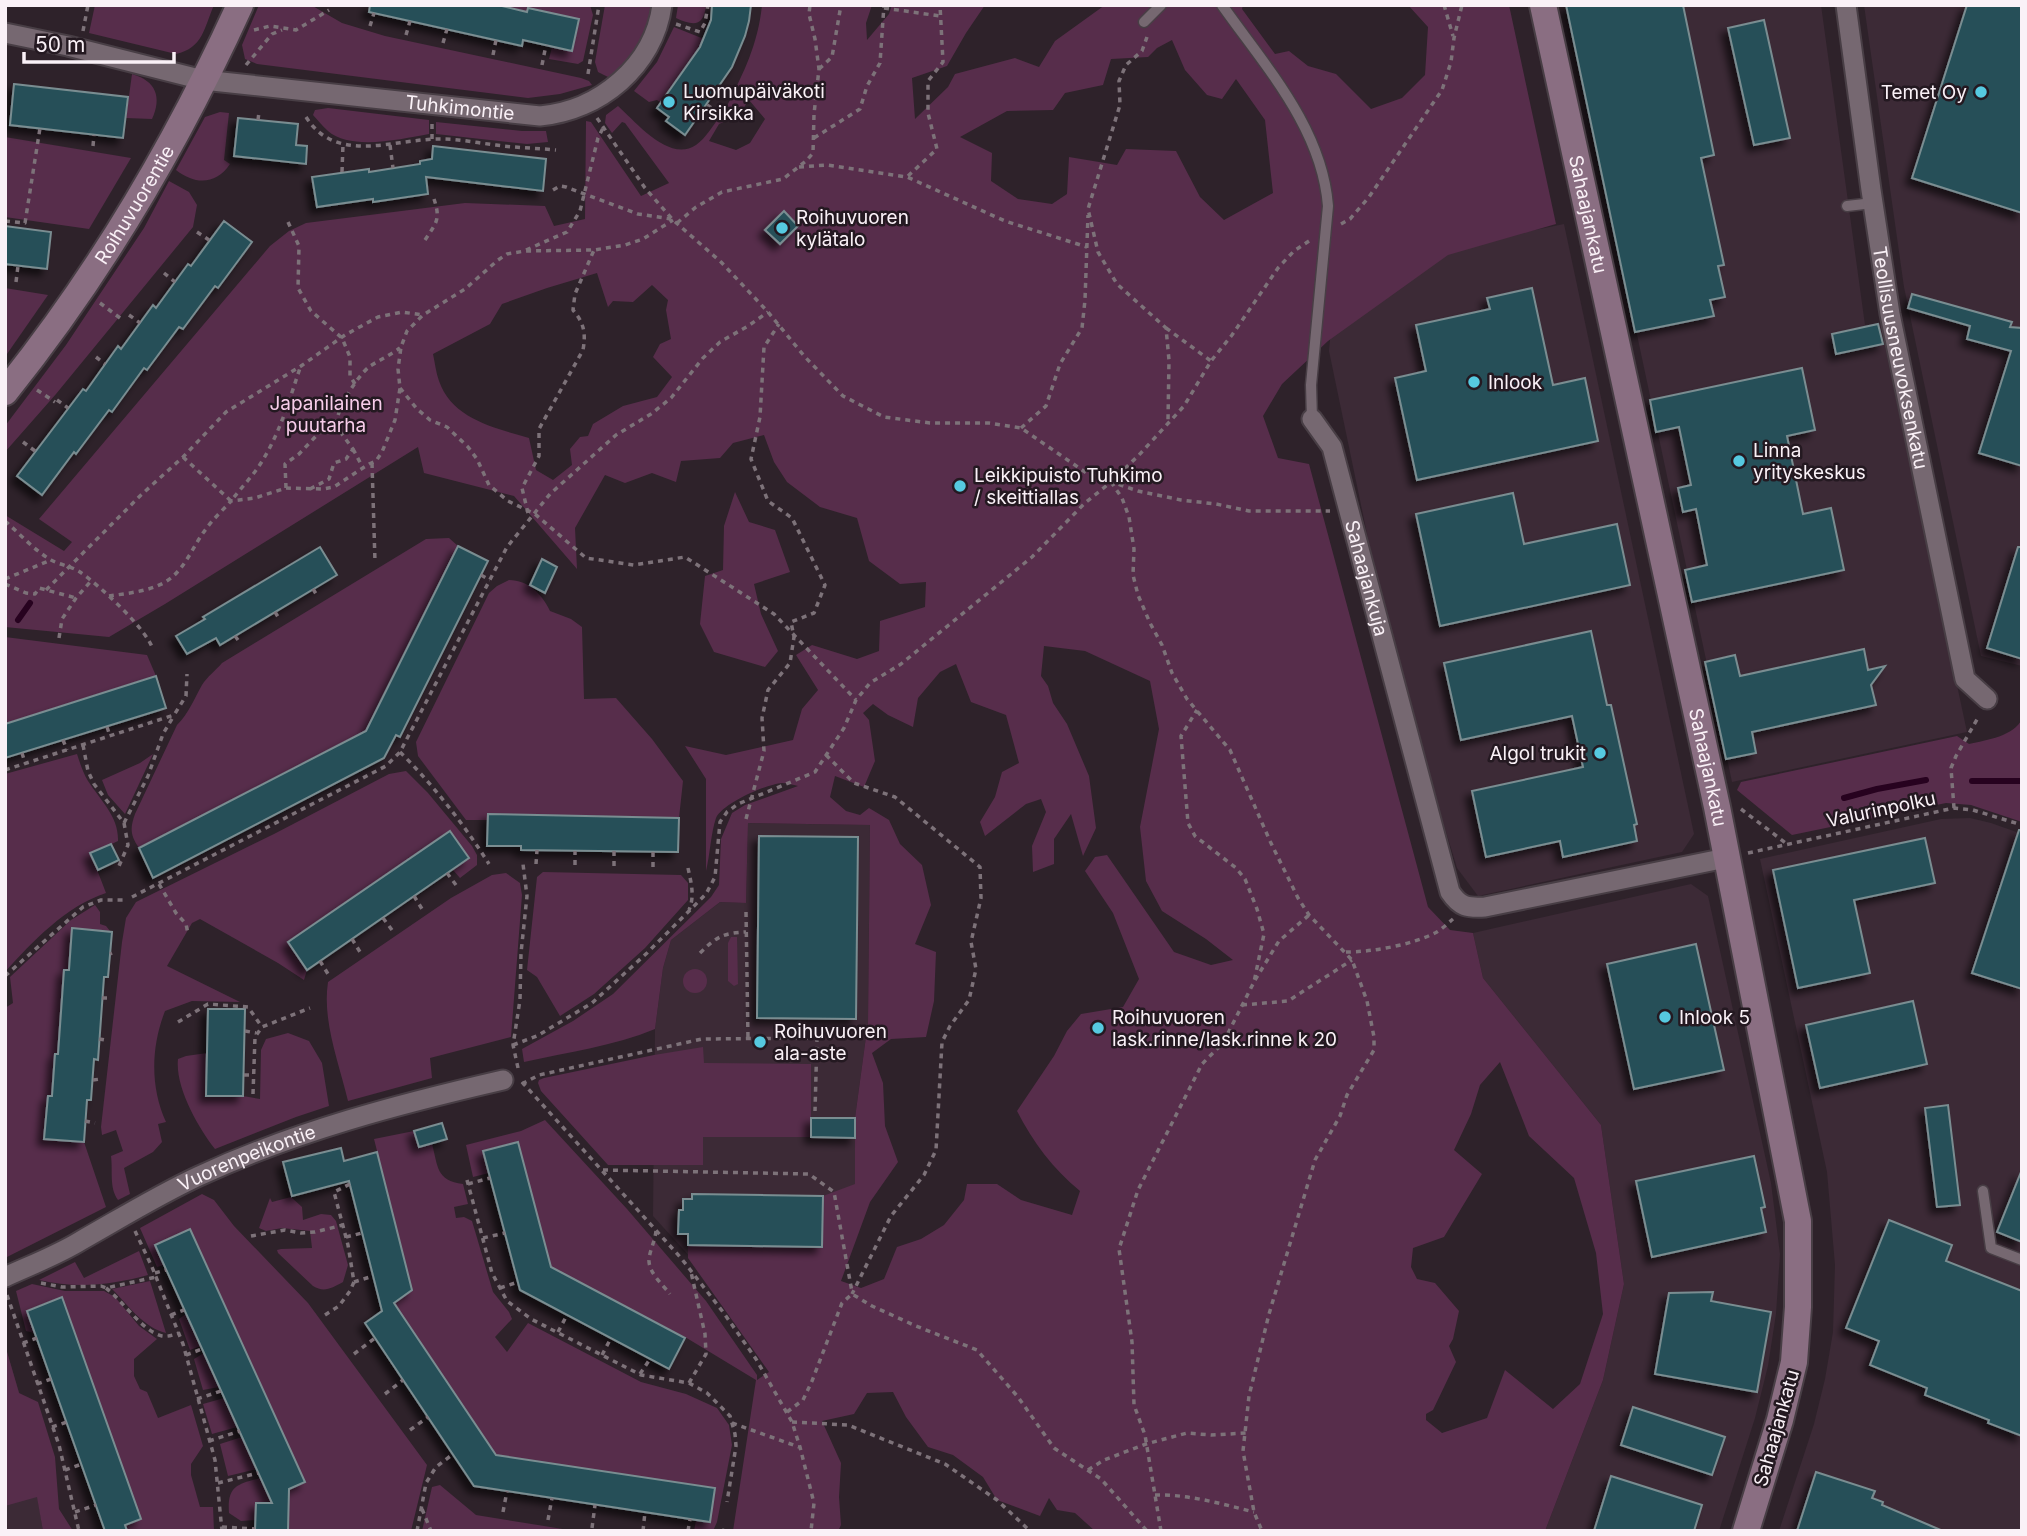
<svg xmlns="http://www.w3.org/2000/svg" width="2027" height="1536" font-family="Inter,sans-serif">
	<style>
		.built { fill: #3c2a36 }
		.green { fill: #572d4b; fill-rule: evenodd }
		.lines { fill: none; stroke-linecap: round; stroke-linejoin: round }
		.stream { stroke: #27021f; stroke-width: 6 }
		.building { fill: #255059; stroke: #7a8d91; stroke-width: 2; filter: url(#shadow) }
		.service-casing { stroke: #483e45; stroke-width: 13 }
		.minor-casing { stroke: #483e45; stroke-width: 23 }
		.secondary-casing { stroke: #483e45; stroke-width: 30 }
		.path { stroke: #7d7279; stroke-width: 3.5; stroke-dasharray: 5 5; stroke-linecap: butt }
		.service { stroke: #766871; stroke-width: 10 }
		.minor { stroke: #766871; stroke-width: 19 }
		.secondary { stroke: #8a6e82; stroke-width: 26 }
		.poi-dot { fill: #56c9e0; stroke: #241921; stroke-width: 2.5 }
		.labels { text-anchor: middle; stroke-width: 5; stroke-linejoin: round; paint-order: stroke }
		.poi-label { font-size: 19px; fill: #faf1f7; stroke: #241921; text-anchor: start }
		.street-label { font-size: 19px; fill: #faf1f7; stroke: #241921 }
		.park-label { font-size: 19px; fill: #f8cdea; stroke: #241921 }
	</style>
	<defs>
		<filter id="shadow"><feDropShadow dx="-6" dy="6" stdDeviation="3.5" flood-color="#0009"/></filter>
	</defs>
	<rect width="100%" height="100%" fill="#2e222a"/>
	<g class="built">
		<polygon points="1567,5 1821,5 1865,325 1880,323 1967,732 1732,782"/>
		<polygon points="1864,5 2022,5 2022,666 1981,656 1904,287"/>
		<polygon points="1564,224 1694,834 1682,852 1478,896 1457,868 1392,654 1329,351 1333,305 1438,250"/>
		<polygon points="1970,818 1991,823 2022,834 2022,1531 1779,1531 1814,1424 1825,1379 1833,1332 1835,1265 1827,1172 1760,859 1941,819"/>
		<polygon points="748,823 870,825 868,1022 855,1118 855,1201 835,1280 713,1282 653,1216 655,1029 663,968 671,940 720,902 746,903"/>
		<polygon points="1691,884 1708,896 1771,1183 1780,1254 1776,1314 1768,1366 1755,1418 1719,1531 1545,1531 1603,1380 1624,1284 1601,1125 1483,978 1473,933"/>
		<polygon points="5,1345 24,1409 43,1531 5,1531"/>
	</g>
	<g class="green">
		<path d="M95 5H214C204 28 203 48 176 54L89 33Z"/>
		<polygon points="259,5 311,5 342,23 385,36 581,78 589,81 592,85 560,94 528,98 257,64 245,59 242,45"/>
		<polygon points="498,5 590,5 593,15 583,61 578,64 549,59 552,47 572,51 578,19 528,8 527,12"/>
		<path d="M605 5H654C649 39 633 54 612 79L598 72 595 62Z"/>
		<path d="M678 5H706C704 27 693 26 676 18Z"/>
		<path d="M762 5H872L866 23 867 40 889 14 892 5H985L966 33 947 66 912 78 915 119 948 87 955 74 1015 58 1039 67 1055 41 1105 5H1243L1242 9 1275 54 1289 51 1308 66 1336 74 1371 109 1402 98 1425 75 1428 27 1408 5H1509L1556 224 1448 255 1328 341 1282 384 1263 416 1278 458 1309 464 1428 907 1450 930 1473 933 1483 978 1601 1125 1624 1284 1603 1380 1545 1531H1095L1075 1513 1057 1510 1049 1498 1040 1516 997 1500 983 1477 953 1455 928 1447 906 1417 893 1392 867 1393 854 1414 822 1421 841 1463 839 1497 841 1525 838 1531H733L756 1380 685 1337 551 1267 518 1142 483 1151 489 1173 473 1177 466 1145 521 1131 545 1120 627 1209 706 1301 757 1375V1380L769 1372 688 1258V1245L821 1247 823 1196 855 1184V1118L868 1022 870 825 748 823 746 903 720 902 671 940 663 968 655 1029C614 1046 568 1052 524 1062L522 1049 573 1021 613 994 711 897 719 885 721 839 732 813 745 805 798 786C793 785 787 783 782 783 767 784 723 803 716 818 711 832 710 855 706 871V779L685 746 726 755 793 740 802 709 818 690 796 655 812 645 857 659 879 651 880 621 925 607 926 582 900 584 869 561 857 518 820 507 787 482 774 462 764 435 733 443 720 458 681 461 676 482 652 473 625 483 605 475 575 528 577 569 514 496 424 473 418 447 165 604 109 637 5 627V515L64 551 72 542 39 519 270 246 289 231 306 223 465 203 545 206 554 226 585 219 586 121 591 122 641 196 669 183 625 123 622 122 612 133 605 123 606 115 618 106C636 122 669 163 696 145 706 138 714 124 721 115L728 120 719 124 709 141 736 150 750 143 765 119 749 100 740 113 727 106C744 72 758 44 762 5ZM1172 40 1185 70 1207 95 1222 99 1236 79 1265 120 1273 193 1224 220 1200 197 1176 151 1126 149 1117 165 1069 157 1067 194 1052 204 1018 199 991 181 992 153 960 137 1007 111 1053 110 1065 93 1103 85 1111 59 1148 57 1157 48ZM597 273 608 307 613 301 633 302 652 285 668 300 666 310 671 339 660 344 653 357 672 377 657 397 623 406 593 424 588 436 580 437 570 449 572 465 553 480 536 470 529 438C495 428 452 419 439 381 436 373 435 363 433 354L490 324 502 304 547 288ZM1044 646 1085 651 1150 681 1159 729 1140 827 1146 881 1162 911 1206 939 1233 960 1211 965 1174 952 1107 855 1095 857 1085 871 1113 913 1139 979 1123 1007 1081 1014 1067 1031 1054 1056 1017 1111C1033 1142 1053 1169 1080 1191L1072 1215 1021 1200 997 1184H967L964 1200 944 1225 921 1239 897 1247 884 1279 861 1288 841 1281 870 1202 898 1162 885 1126 883 1083 872 1053 891 1039 926 1037 934 1001 936 952 915 944 931 905 922 865 900 844 889 820 869 808 860 815 846 811 830 797 835 776 864 787 875 761 869 720 863 713 873 704 888 715 913 727 918 698 940 672 956 664 971 702 1006 715 1019 763 1002 772 995 797 980 822 985 836 1026 804 1041 799 1046 812 1032 846 1033 872 1054 864V839L1071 814 1083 856 1096 828 1089 776 1067 724 1053 703 1048 686 1041 676ZM1500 1062 1529 1136 1574 1178 1596 1253 1603 1314 1580 1384 1553 1409 1505 1370 1487 1418 1442 1433 1426 1420V1414L1433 1410 1456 1362 1449 1346 1453 1339 1459 1311 1435 1283 1417 1279 1411 1267 1413 1248 1444 1237 1482 1174 1454 1150 1471 1114 1480 1085Z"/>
		<polygon points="674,27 704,39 691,60 661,103 657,100 649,102 634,91 657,62"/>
		<path d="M132 74C156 81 162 97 152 119L126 118Z"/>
		<path d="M328 108 429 120V134C401 139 351 151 328 131 322 126 318 120 313 115L315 110Z"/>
		<path d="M220 112 229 113 224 160 230 164C216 185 195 185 176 170L205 117Z"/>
		<polygon points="436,122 522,131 546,131 548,142 527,144 436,134"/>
		<polygon points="5,137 131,158 89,229 5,217"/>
		<polygon points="169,181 189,192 197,205 193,227 56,394 5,452 5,426 66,345 144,228"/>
		<polygon points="5,288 48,295 7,354 5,354"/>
		<polygon points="735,492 749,522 775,530 790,572 754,584 761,614 778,651 765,667 714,652 700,624 705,576 723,570 724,526"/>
		<path d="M449 538 458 546 370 722 369 729 139 848C130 835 130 828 135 814L177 725C189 713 194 699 202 685 207 677 216 670 222 663L426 539Z"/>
		<path d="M509 580C528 580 542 594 550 611L571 619 582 627 584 699 616 698 652 739 683 781 679 818 488 814V820H466L418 756 416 742 489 593 497 586Z"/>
		<polygon points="5,637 147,655 156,676 5,724"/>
		<path d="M2022 719V822L1971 805 1946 803 1792 835 1737 790 1741 782 1957 736 1969 744C1987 740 2014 736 2022 719Z"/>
		<path d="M77 754C80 763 83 773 88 781 101 801 119 817 118 841L91 854 106 893C66 906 32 942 5 972V774Z"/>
		<polygon points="153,754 125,814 108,795 102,780 140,763"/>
		<path d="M406 771 428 793 472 846 477 855V865L460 878 453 870 469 858 450 831 289 942 307 970 304 980 278 963 200 919 192 923 167 966 240 1002 192 1001 165 1011C151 1047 150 1087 166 1122L158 1124 162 1142 153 1152 124 1168 130 1194 118 1200C109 1187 113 1172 111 1156L123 1151 116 1130 102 1135 101 1127 122 942 126 918 136 902 274 834 389 774Z"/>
		<polygon points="543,872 681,875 688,883 688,900 645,948 594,994 560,1016 537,977 527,970 537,877"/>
		<path d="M506 873 520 883 522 895 511 1037 430 1058 432 1078 348 1101C339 1063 322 1021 328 982L451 898 492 875Z"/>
		<polygon points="95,905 100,912 100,924 106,926 110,931 72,929 69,970 64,970 58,1054 55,1054 52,1096 48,1096 44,1139 84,1142 106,1207 5,1258 5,1008 13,1003 10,977 71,920"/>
		<polygon points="731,937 737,937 738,984 734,986 728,981 728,943"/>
		<circle cx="695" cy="981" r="12"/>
		<path d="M288 1033 309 1041 322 1063 329 1106 296 1117 215 1149C198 1127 175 1087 178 1059L186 1056 207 1053 206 1095 243 1096 260 1099 261 1050 266 1039Z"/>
		<polygon points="703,1047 704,1063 811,1064 811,1137 703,1137 703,1165 608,1165 541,1091 538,1083 539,1080 544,1078 654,1055"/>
		<path d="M414 1131 419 1147 432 1144C438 1166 436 1181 463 1184L468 1204 454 1207 456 1218 464 1217 472 1221 493 1292 509 1312 512 1319 495 1337 507 1352 528 1323 641 1382 686 1394 717 1408 729 1425 732 1445 717 1522 713 1531H694L696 1520 710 1521 715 1488 496 1455 394 1303 412 1290 374 1139Z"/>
		<polygon points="202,1194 214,1200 234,1226 308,1303 427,1465 411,1531 288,1531 281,1493 304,1482 190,1229 155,1245 164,1265 157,1267 140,1228"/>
		<path d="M291 1197 302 1207 303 1220 321 1214 331 1215 336 1221 348 1265 343 1282C332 1288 324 1293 313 1286L278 1253 277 1250 281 1249 312 1248 310 1231 282 1228 266 1231 259 1228 270 1198 272 1202Z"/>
		<path d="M139 1251 148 1275C111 1285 77 1289 39 1280L75 1262 84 1278Z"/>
		<path d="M150 1281 166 1333C144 1328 128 1305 112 1289Z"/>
		<polygon points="32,1284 65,1291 104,1291 115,1297 139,1326 157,1339 134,1359 134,1376 140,1389 147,1392 158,1418 191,1405 203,1446 191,1464 191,1475 200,1507 213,1507 214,1531 127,1531 125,1525 141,1519 68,1313 61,1298 27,1311 35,1333 26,1331 16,1291"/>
		<polygon points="186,1314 201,1346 190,1350 179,1319"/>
		<polygon points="5,1345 19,1393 38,1402 55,1457 59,1509 73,1531 43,1531 37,1497 5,1506"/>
		<polygon points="204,1353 219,1387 203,1390 194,1359"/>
		<polygon points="224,1398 237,1427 212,1434 203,1404"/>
		<polygon points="242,1437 257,1469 228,1476 220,1444"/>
		<path d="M261 1478 271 1497V1503H256L255 1520 241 1521 229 1513C227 1486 237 1484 261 1478Z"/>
		<polygon points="440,1485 476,1515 575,1531 422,1531 432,1487"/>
	</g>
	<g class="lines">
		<g class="stream">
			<polyline points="18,620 30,603"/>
			<polyline points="1972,781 2022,781"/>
			<polyline points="1844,798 1877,789 1926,780"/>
		</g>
	</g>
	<g class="building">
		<polygon points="370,5 498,5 527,12 528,8 579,19 572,51 523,40 522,46 369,12"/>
		<polygon points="712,5 751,5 749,21 745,36 732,67 685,135 666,121 669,117 657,108 700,47 711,20"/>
		<polygon points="1566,5 1683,5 1714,155 1701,158 1724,265 1718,266 1725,297 1710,300 1714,316 1635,332"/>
		<polygon points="1967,5 2022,5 2022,213 1912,178"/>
		<polygon points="1764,20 1790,138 1754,145 1728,28"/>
		<polygon points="14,84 128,97 123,138 10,125"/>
		<polygon points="238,118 298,124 296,145 307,146 306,164 234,156"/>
		<polygon points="433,146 546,159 543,191 426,177 428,194 373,202 373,199 317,207 312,177 369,169 369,172 420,164 420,161 432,159"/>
		<polygon points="784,211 798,226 780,244 765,230"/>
		<polygon points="224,221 252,242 218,288 215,286 183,329 179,327 147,370 144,368 112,412 109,410 76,454 74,452 42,495 17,476 83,389 86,391 118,346 121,349 153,305 156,308 188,264 191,266"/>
		<polygon points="5,226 51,232 47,269 5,264"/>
		<polygon points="1532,288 1553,385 1585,378 1598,441 1417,480 1395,378 1426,371 1416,325 1490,309 1487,298"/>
		<polygon points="1912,294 2012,322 2010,327 2022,328 2022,466 1979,453 2011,351 1967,339 1970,326 1908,308"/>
		<polygon points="1878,324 1883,344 1836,354 1832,334"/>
		<polygon points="1802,368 1815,430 1787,436 1803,514 1831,508 1844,570 1692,602 1685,570 1707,565 1696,509 1683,512 1678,488 1691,485 1679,427 1656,432 1650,400"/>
		<polygon points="1513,493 1524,544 1617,524 1630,585 1440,626 1416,514"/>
		<polygon points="458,546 488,561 400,737 396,735 384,758 153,878 139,848 366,731"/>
		<polygon points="320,547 337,575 220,645 216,638 187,654 176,636 205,619 203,617"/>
		<polygon points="2018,547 2022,547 2022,659 1987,648"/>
		<polygon points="542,559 557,567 545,593 530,585"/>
		<polygon points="1591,631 1607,705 1611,705 1637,824 1634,825 1637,841 1563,857 1560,841 1486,857 1472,791 1583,767 1572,716 1461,740 1444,663"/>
		<polygon points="1864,649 1868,670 1885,666 1871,685 1876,705 1752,732 1756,753 1726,759 1705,662 1735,655 1740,676"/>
		<polygon points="156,676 166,708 5,758 5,724"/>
		<polygon points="488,814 679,818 678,852 521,850 521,846 487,846"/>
		<polygon points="2019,830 2022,830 2022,989 1972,973"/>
		<polygon points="450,831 469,858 307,970 288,942"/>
		<polygon points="759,836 858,837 856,1019 757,1018"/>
		<polygon points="1925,838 1935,883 1854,900 1870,973 1798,988 1773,870"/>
		<polygon points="111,844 119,860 98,870 90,853"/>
		<polygon points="72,928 112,932 108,977 104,977 98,1060 94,1059 91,1100 87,1100 84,1142 44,1139 48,1096 52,1096 55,1054 58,1054 64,970 69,970"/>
		<polygon points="1696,944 1724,1070 1634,1089 1607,964"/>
		<polygon points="1913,1001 1927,1064 1820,1088 1806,1025"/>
		<polygon points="208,1009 245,1009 243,1096 206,1096"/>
		<polygon points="1948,1105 1960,1205 1937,1207 1925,1108"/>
		<polygon points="811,1118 855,1118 855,1138 811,1137"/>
		<polygon points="442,1123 447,1139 419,1147 414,1131"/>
		<polygon points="518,1142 551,1267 685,1338 669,1369 520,1290 483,1151"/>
		<polygon points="341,1148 344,1161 377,1152 412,1290 394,1303 496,1455 715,1488 710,1522 474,1486 365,1323 382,1311 349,1181 292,1196 283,1162"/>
		<polygon points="1754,1156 1765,1207 1761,1208 1766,1232 1652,1257 1636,1181"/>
		<polygon points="2021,1172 2022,1172 2022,1242 1997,1232"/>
		<polygon points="692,1194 823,1196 822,1247 688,1245 688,1234 678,1234 679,1210 683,1210 683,1199 692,1199"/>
		<polygon points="1889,1220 1952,1245 1946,1261 2022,1291 2022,1436 1988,1423 1989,1420 1925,1395 1927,1388 1870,1365 1879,1341 1846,1328"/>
		<polygon points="190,1229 305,1482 289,1489 288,1531 255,1531 256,1503 272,1503 155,1245"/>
		<polygon points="1713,1292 1711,1301 1771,1312 1757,1392 1655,1374 1669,1293"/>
		<polygon points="62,1297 141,1519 125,1525 127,1531 105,1531 27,1311"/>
		<polygon points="1633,1407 1725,1437 1712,1475 1621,1445"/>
		<polygon points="1816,1472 1875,1491 1872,1498 1883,1502 1882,1505 1943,1531 1797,1531"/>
		<polygon points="1611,1476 1702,1505 1694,1531 1594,1531"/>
	</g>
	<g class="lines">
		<defs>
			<g id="service">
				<path d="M1222 5C1265 66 1322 128 1328 206L1311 385 1312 419"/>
				<polyline points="1144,22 1161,5"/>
				<polyline points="1847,206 1873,203"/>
				<polyline points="1983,1191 1991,1248 2022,1260"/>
			</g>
			<g id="minor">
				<path id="s1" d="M1846 5 1871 190 1890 314 1965 679 1987 699"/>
				<path id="s2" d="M5 33 68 46 203 80 540 116C599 111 654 66 662 5"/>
				<path id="s3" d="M1312 419 1332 447 1450 892C1460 907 1467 908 1485 907L1726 858"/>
				<path id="s4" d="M5 1277C31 1265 58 1255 82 1240 121 1218 158 1195 199 1176 296 1131 399 1104 503 1080"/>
			</g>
			<g id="secondary">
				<path id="s5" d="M1543 5 1717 807 1798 1221V1307L1794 1362 1780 1420 1746 1531"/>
				<path id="s6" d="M5 392C100 274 177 143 240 5"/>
			</g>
		</defs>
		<use href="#service" class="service-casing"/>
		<use href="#minor" class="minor-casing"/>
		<use href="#secondary" class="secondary-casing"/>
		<g class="path">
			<polyline points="1444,5 1453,36"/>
			<polyline points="884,8 940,16"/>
			<polyline points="676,24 700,32 705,23 708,5"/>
			<polyline points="370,26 374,13"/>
			<polyline points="254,30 270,26 296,30 329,10"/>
			<polyline points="83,31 88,5"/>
			<polyline points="406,35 410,21"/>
			<polyline points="1147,37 1142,51 1126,65 1119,81 1120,105 1088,209 1098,252 1117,284 1166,328 1169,360 1168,421"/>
			<polyline points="443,43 447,29"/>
			<polyline points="493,55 496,40"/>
			<polyline points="246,65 272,34 282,30"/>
			<polyline points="542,65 546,45"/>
			<polyline points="819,69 832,57 841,5"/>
			<polyline points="588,74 599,5"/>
			<polyline points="707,105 715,110"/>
			<path d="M306 117C337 166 395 138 442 139 460 139 478 143 496 145 516 148 536 148 556 150"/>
			<polyline points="597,118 645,188 673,220 721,262 768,312 805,357 843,396 884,417 930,423 989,423 1021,428 1088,474 1138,491 1181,500 1216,504 1249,511 1330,511"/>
			<polyline points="258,120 259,112"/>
			<polyline points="814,138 860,109 867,86 880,63 884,5"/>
			<polyline points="432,139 432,124"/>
			<polyline points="390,145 393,168"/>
			<polyline points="93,146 94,135"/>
			<polyline points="799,167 827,165 907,177 1005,221 1087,247"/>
			<polyline points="342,172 343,144"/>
			<polyline points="908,176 937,149 928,113 928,81 943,62 940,5"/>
			<polyline points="553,190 560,186 566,187 638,214 671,219"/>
			<polyline points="5,221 25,223 40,128"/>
			<polyline points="288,222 299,246 298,288 311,311 342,338 350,357 350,376 355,384"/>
			<polyline points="677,223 696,207 722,192 783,179 806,161 813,153 814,114 819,69 815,39 809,14 810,5"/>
			<polyline points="1341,224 1350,219 1369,197 1442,90 1451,62 1454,38 1462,5"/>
			<polyline points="197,232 209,240"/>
			<path d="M425 240C436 223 441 220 434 199"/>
			<polyline points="526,250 567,232 580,211 598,138 603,128"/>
			<polyline points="164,273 175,282"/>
			<polyline points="16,282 18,266"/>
			<polyline points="100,303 124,321"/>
			<polyline points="129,315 140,323"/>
			<polyline points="1166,328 1211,361"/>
			<polyline points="96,357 105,364"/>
			<polyline points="400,388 417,409 430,420 447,427 468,447 477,459 489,485 508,501 535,514 586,558 634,565 685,557 774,614 856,700"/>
			<polyline points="37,390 55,402"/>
			<polyline points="57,400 68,408"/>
			<polyline points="1021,428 1046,406 1060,364 1082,328 1085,300 1088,215"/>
			<polyline points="23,442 35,451"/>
			<polyline points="353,449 363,468"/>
			<path d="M183 457 231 501C240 489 251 478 259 466 279 436 289 401 300 368"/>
			<polyline points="372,463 375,562"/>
			<polyline points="1111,482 1122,498 1129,517 1134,549 1133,575 1138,595 1150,623 1162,645 1172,673 1187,699 1230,750 1270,841 1298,898 1309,915 1352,960 1367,1001 1374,1037 1374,1050 1347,1095 1340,1116 1315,1160 1269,1314 1249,1396 1243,1451 1254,1512 1262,1531"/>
			<path d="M286 488 285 464 299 454 319 433 336 426C336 410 357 376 370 366 380 360 390 355 400 348"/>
			<polyline points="310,489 329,479 334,463 346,459 353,449 336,426"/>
			<path d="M528 513 522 488 539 456V429L583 350C586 333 584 323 573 310L575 294 594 250"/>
			<path d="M5 521C20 534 34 550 51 560 60 565 71 566 80 572 99 585 148 630 153 650"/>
			<polyline points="481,575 490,580"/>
			<polyline points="5,579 51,560"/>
			<polyline points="5,584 26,593 35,594 39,588 76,598"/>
			<polyline points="313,589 318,597"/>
			<polyline points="46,590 141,495 183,457 226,412 301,366 345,335 378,317 402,312 423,315"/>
			<path d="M109 596C129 593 155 591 171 578 187 565 194 544 206 529 213 519 223 510 231 501L255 498 286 488 323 489 334 487 369 464 376 461 382 452 395 420 400 388 398 369 401 347 407 331 423 315 465 289 498 260 507 254 525 251 594 250 625 245 643 239 673 220"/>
			<polyline points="275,612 280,620"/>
			<polyline points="235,636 241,644"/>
			<polyline points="59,638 62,619 76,598 91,581"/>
			<polyline points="107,727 110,736"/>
			<polyline points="63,740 67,750"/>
			<polyline points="83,745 88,771 94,784 124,823 128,845 119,866"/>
			<path d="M400 752C434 786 463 823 489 864"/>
			<polyline points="22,753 25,763"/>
			<polyline points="826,755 854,783 895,797 980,867 981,898 971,942 976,969 969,1000 950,1026 942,1042 936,1150 924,1175 891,1216 852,1294"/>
			<polyline points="5,770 174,715 186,696 187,674"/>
			<polyline points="1954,808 1951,768 1956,756 1979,716"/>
			<polyline points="1741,809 1787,844"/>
			<polyline points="746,819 764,751 762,718 768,690 790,663 794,637 791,622 814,613 825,585 792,518 768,501 751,459 760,417 764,347 779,324"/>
			<polyline points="124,823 148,776 163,734 173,717"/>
			<polyline points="1748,853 1954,808 1973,810 2022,825"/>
			<polyline points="536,864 537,850"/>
			<polyline points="575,865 575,851"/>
			<polyline points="614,866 614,851"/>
			<polyline points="653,867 653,852"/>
			<path d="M688 868C691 882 695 896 689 910"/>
			<polyline points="447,873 456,885"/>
			<polyline points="159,884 176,913 186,924 188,934"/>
			<polyline points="414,896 422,909"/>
			<polyline points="132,897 386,766 400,752 507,547 550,494 616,435 651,414 671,398 703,358 720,342 748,326 768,312"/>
			<polyline points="746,912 748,1039"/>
			<polyline points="383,918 392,930"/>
			<polyline points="352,939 360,952"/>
			<path d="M1346 952C1372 952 1411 945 1435 933 1441 930 1447 924 1453 919"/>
			<path d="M700 953C716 937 723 933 746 932"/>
			<polyline points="110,954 112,953"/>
			<polyline points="320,961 328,974"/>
			<polyline points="5,976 83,907 101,900 124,900"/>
			<polyline points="1255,980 1279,941 1309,915"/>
			<polyline points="102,998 108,998"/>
			<polyline points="1242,1005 1288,1001 1352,960"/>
			<polyline points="178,1022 208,1004 248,1007 262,1027"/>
			<polyline points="245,1031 256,1033"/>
			<polyline points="99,1039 105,1040"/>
			<polyline points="513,1045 537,1036 592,1003 647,953 706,894 715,877 720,822 727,812 738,804 815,772 844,728 856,700 870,683 901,664 1032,557 1085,503 1111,482 1139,455 1184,406 1211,361 1232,335 1278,268 1294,251 1309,241"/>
			<polyline points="518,1068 513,1045 520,1000 521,953 527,896 523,864"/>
			<polyline points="244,1075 254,1075"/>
			<polyline points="93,1080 101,1079"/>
			<polyline points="522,1082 681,1258 723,1312 756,1359 792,1422 800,1447 814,1503 811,1531"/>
			<polyline points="522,1084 539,1075 702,1039 817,1038 815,1111"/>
			<polyline points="253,1094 255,1037 262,1027 310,1008"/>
			<polyline points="85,1121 95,1123"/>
			<polyline points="603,1170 809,1174 834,1192 852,1292"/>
			<polyline points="467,1180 492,1273 507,1301 531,1319 641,1375 689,1383 707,1393 730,1416 735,1434 736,1446 727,1502"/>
			<polyline points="468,1184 490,1178"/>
			<polyline points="135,1231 152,1267 183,1344 215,1460 222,1531"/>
			<path d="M656 1231C655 1241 650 1250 649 1259 648 1272 662 1284 670 1294"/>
			<polyline points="251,1236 285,1230 301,1233 315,1232 343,1225"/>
			<polyline points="346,1237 362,1233"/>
			<polyline points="483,1238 505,1233"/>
			<polyline points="155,1273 166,1270"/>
			<polyline points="354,1282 373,1276"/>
			<polyline points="41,1283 62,1287 101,1286 106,1288 156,1277"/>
			<path d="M106 1288C123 1301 142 1331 162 1336 168 1337 173 1335 179 1333"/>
			<polyline points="500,1288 518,1282"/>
			<polyline points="7,1295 59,1445 79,1531"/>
			<polyline points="171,1315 184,1310"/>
			<polyline points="325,1315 339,1306 350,1291 354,1282 348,1245 334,1192 350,1184"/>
			<polyline points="558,1332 567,1315"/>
			<polyline points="23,1343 37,1338"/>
			<polyline points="354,1354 375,1338"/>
			<polyline points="186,1355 202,1349"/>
			<polyline points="602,1355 611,1338"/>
			<polyline points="640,1374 650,1359"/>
			<polyline points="689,1383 706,1354 705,1334 691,1272"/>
			<polyline points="37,1384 51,1379"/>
			<polyline points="385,1394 403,1380"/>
			<polyline points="197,1399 221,1391"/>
			<polyline points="787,1412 803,1400 812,1381 842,1303 852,1294 872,1306 916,1326 977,1350 1018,1397 1054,1448 1101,1479 1147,1531"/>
			<polyline points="792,1422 848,1425 945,1464 997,1500 1030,1531"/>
			<polyline points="732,1423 799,1447"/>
			<polyline points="52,1427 67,1422"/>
			<polyline points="410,1430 428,1417"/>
			<polyline points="209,1441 240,1431"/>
			<polyline points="65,1470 82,1464"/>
			<polyline points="1088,1470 1104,1460 1146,1444 1187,1433 1211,1435 1246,1433"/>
			<polyline points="218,1483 258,1473"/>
			<path d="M1155 1495C1188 1494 1222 1504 1254 1512"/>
			<polyline points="422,1509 431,1531"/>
			<polyline points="75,1512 96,1505"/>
			<polyline points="503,1512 507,1491"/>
			<polyline points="548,1520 552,1498"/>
			<polyline points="222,1527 255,1529"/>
			<polyline points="592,1528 595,1505"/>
			<polyline points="722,1530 725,1531"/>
			<polyline points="417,1531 426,1483 436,1467 453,1454"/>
			<polyline points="643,1531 645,1512"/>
			<polyline points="688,1531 690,1519"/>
			<polyline points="1161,1531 1145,1435 1134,1405 1132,1342 1119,1249 1138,1190 1202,1064 1223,1043 1254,982 1264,934 1257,909 1245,879 1236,868 1195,836 1188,823 1181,736 1197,710"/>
		</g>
		<use href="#service" class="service"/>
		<use href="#minor" class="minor"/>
		<use href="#secondary" class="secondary"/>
	</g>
	<g class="poi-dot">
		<circle cx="1981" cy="92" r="7"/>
		<circle cx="669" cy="102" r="7"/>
		<circle cx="782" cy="228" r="7"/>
		<circle cx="1474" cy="382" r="7"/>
		<circle cx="1739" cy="461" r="7"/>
		<circle cx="960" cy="486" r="7"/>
		<circle cx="1600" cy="753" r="7"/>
		<circle cx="1665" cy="1017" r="7"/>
		<circle cx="1098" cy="1028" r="7"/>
		<circle cx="760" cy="1042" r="7"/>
	</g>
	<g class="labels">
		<g class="poi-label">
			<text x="683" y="98">Luomupäiväkoti<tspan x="683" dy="22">Kirsikka</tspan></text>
			<text x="1967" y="99" text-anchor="end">Temet Oy</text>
			<text x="796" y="224">Roihuvuoren<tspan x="796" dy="22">kylätalo</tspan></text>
			<text x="1488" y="389">Inlook</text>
			<text x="1753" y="457">Linna<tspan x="1753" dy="22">yrityskeskus</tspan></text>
			<text x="974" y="482">Leikkipuisto Tuhkimo<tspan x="974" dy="22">/ skeittiallas</tspan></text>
			<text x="1586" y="760" text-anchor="end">Algol trukit</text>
			<text x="1112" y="1024">Roihuvuoren<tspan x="1112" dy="22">lask.rinne/lask.rinne k 20</tspan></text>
			<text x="1679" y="1024">Inlook 5</text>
			<text x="774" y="1038">Roihuvuoren<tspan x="774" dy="22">ala-aste</tspan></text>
		</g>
		<g class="street-label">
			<text dy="7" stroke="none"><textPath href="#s2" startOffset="462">Tuhkimontie</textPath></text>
			<text dy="7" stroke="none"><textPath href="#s6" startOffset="228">Roihuvuorentie</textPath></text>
			<text dy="7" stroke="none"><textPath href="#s5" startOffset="214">Sahaajankatu</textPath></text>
			<text dy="7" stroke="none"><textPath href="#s1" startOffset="357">Teollisuusneuvoksenkatu</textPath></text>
			<text dy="7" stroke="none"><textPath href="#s3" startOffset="170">Sahaajankuja</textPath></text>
			<text dy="7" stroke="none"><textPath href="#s5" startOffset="780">Sahaajankatu</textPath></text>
			<text transform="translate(1881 809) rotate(-12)" y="7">Valurinpolku</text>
			<text dy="7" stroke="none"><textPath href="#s4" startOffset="270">Vuorenpeikontie</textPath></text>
			<text transform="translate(1776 1428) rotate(-74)" y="7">Sahaajankatu</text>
		</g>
		<g class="park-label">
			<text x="326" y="410">Japanilainen<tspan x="326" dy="22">puutarha</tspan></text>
		</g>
	</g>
	<rect width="2027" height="1536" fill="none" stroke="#faf1f7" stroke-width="14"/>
	<path d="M24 52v10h150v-10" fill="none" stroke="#faf1f7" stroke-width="3.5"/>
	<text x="35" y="52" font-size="21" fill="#faf1f7" stroke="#241921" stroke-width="5" paint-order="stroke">50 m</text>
</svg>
